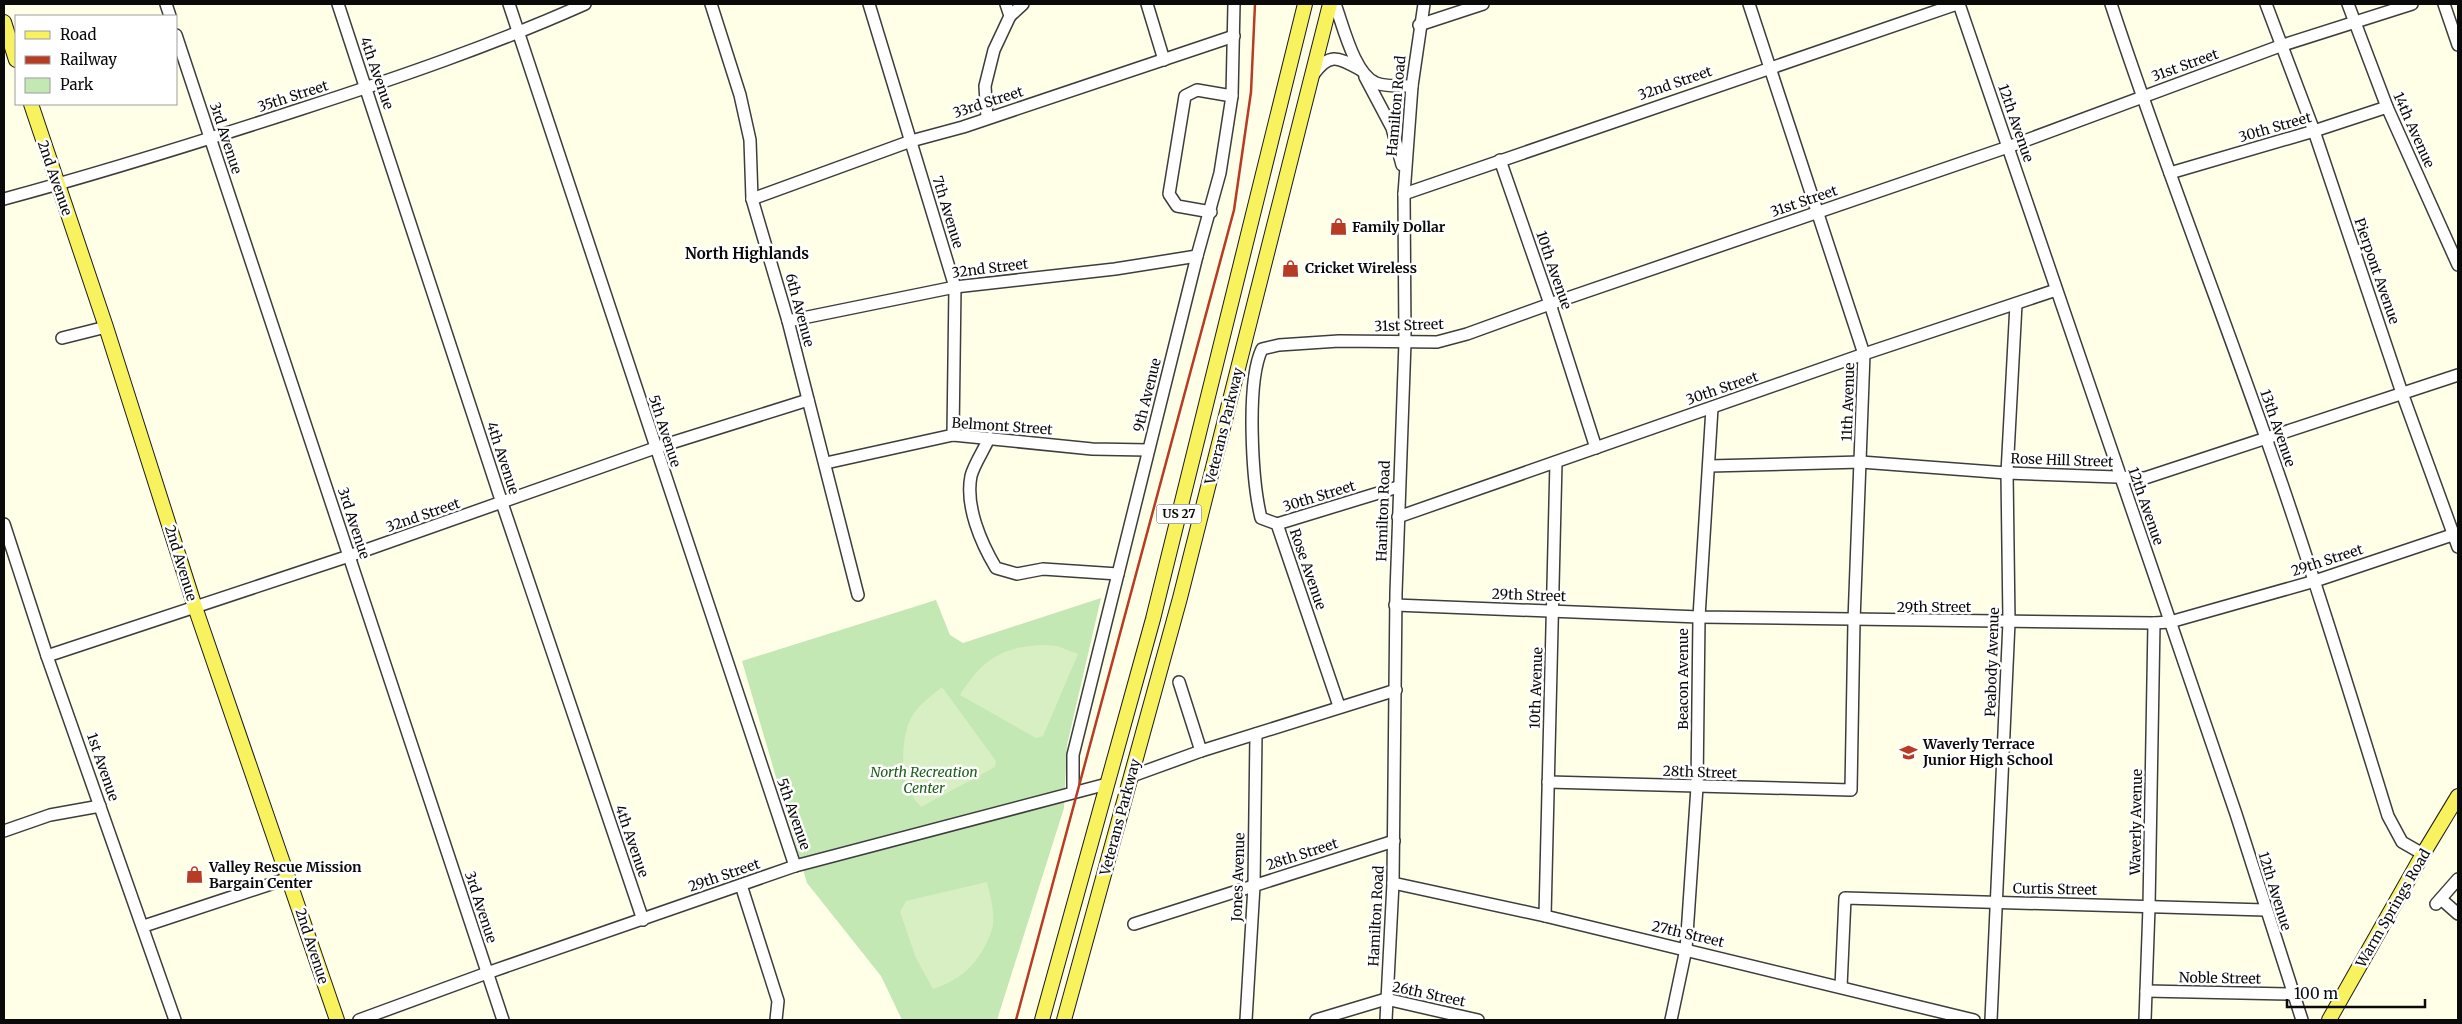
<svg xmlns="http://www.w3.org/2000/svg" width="2462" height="1024" font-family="Merriweather,serif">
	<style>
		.green { fill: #c3e8b3 }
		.pitch { fill: #d8efc4 }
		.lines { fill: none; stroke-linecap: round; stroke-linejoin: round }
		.minor-casing { stroke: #3d3d3d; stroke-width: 14 }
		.major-casing { stroke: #1b1b1b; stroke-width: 16 }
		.minor { stroke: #fff; stroke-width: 11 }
		.major { stroke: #f8f25e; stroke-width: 14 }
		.rail { stroke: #b83b24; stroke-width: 2.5 }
		.labels { text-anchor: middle; stroke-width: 5; stroke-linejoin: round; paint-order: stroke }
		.shield { fill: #fff; stroke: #545454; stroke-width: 1 }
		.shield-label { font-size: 12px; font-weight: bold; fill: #0a0a0a }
		.street-label { font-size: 14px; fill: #0a0a0a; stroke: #fff }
		.poi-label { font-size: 14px; font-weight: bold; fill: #0a0a0a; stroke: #fff; text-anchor: start }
		.park-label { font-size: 14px; font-style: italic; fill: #1c601c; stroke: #fff }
		.neighbourhood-label { font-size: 15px; font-weight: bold; fill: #0a0a0a; stroke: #fff }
	</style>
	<rect width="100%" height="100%" fill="#ffffe8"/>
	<polygon class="green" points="1101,598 1067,745 1064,808 997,1020 902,1020 881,976 807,883 742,661 936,600 950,635 963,643"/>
	<g class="pitch">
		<path d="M1042 645 1057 646 1078 654 1043 736 1036 738 960 695C981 661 1001 647 1042 645Z"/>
		<path d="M942 687 996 761 995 767 921 807C917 802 912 797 909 791 900 774 902 734 911 718 918 705 931 696 942 687Z"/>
		<path d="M987 882C990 896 995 911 993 925 992 932 988 940 985 946 973 969 957 981 933 989L916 958 900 912 906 901Z"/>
	</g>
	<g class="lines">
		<defs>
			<g id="minor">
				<polyline points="166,4 170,16"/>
				<polyline points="338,4 502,503 643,920"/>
				<polyline points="509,4 795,866"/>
				<polyline points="711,4 740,95 750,140 752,199 788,321 858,595"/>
				<polyline points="869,4 955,287 953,435"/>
				<polyline points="1147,4 1164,60"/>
				<path d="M1335 4C1343 25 1354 74 1376 83 1387 87 1400 86 1412 86"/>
				<polyline points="1959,4 2236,814 2302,1020"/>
				<path d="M2111 4C2159 150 2215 293 2266 438 2310 563 2349 690 2388 816L2402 842 2423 854"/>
				<polyline points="2266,4 2314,131 2402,393 2458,547"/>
				<polyline points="2348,4 2387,107 2458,265"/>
				<polyline points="2444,4 2458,45"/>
				<polyline points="1010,16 1023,4"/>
				<polyline points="1419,25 1483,4"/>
				<polyline points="176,35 503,1020"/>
				<path d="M1313 75C1330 51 1339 58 1361 70"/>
				<polyline points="1365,77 1392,128 1402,165"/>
				<polyline points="987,118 985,86 994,50 1010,16 1006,4"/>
				<polyline points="1500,160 1550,304 1596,448"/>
				<polyline points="2170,173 2314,131 2387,107"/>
				<polyline points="1404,194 1957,4"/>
				<path d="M4 199C104 172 203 141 301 109 397 78 493 45 585 4"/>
				<polyline points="752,199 911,141 963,127 1234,36"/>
				<polyline points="1211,212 1177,206 1169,194 1185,96 1197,90 1232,96"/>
				<polyline points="788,321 955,287 1115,269 1197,256"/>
				<polyline points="62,338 106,327"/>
				<path d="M989 438C984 450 974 464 971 476 965 506 981 543 996 568L1017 574 1043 569 1118 574"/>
				<polyline points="826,463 953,435 1092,449 1148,450"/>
				<polyline points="1709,466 1861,462 2007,473 2145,478 2458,375"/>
				<polyline points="1398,517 1864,354 2056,290"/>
				<polyline points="4,524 47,656 175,1020"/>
				<polyline points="1277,524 1398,487"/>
				<polyline points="1395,605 1699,617 2154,623 2170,622 2315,581 2458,533"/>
				<polyline points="47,656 349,556 655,448 808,400"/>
				<polyline points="1179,682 1201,751"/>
				<path d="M1339 706 1277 524 1261 518C1252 481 1246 382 1262 349L1279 345 1339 341 1437 342 1467 334 1550 304 2008 147 2280 46 2412 4"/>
				<polyline points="1132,776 1201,751 1396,690"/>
				<polyline points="1548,782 1851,790 1854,621 1864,354 1749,4"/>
				<polyline points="1073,792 1073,755 1197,256 1220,173 1232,96 1234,4"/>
				<polyline points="4,831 50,815 100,806"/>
				<polyline points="1393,883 1545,916 1974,1020"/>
				<polyline points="741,885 778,1001 776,1020"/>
				<polyline points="2441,899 2458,914"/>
				<polyline points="2436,904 2458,879"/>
				<polyline points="1545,916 1556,462"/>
				<polyline points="1134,924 1394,841"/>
				<polyline points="144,926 289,878"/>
				<polyline points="1841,987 1845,898 2265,910"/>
				<polyline points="2146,991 2292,994"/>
				<polyline points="359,1020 487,973 795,866 1107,784"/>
				<polyline points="1246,1020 1254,886 1256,734"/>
				<polyline points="1316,1020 1386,999 1478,1020"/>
				<polyline points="1386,1020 1393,883 1396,593 1405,342 1404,194 1412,86 1424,4"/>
				<polyline points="1671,1020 1686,949 1697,787 1699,617 1712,408"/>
				<polyline points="1991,1020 2009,622 2007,473 2016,304"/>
				<polyline points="2145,1020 2149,907 2154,623"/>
			</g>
			<g id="major">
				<polyline points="4,22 16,60"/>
				<polyline points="31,104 106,327 195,607 337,1020"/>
				<polyline points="1042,1020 1153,619 1305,4"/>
				<polyline points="1064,1020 1180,598 1330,4"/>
				<polyline points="2329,1020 2423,854 2458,796"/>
			</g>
		</defs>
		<use href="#minor" class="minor-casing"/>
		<use href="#major" class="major-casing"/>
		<use href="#minor" class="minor"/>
		<use href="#major" class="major"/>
		<polyline class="rail" points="1016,1020 1234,210 1251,92 1255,4"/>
	</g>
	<defs>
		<symbol id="shop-bare" viewBox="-9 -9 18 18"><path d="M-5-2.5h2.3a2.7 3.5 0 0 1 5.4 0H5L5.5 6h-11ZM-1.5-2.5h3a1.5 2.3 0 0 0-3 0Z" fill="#b83b24" stroke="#fff" stroke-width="2.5" paint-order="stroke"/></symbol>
		<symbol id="school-bare" viewBox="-9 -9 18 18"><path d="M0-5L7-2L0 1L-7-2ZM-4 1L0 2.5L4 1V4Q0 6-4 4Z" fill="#b83b24" stroke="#fff" stroke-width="2.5" paint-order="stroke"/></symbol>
	</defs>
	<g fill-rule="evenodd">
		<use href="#shop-bare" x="1326" y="214" width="25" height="25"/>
		<use href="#shop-bare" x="1278" y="256" width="25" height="25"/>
		<use href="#school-bare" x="1896" y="740" width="25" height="25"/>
		<use href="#shop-bare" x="182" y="862" width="25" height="25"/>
	</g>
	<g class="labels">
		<rect class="shield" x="1156.5" y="504.5" width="45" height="19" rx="4"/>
		<g class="shield-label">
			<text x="1179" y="518">US 27</text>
		</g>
		<g class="street-label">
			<text transform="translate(2185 65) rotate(-20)" y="5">31st Street</text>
			<text transform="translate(377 73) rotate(71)" y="5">4th Avenue</text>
			<text transform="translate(1675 83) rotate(-19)" y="5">32nd Street</text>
			<text transform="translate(293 96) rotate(-18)" y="5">35th Street</text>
			<text transform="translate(988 102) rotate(-18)" y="5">33rd Street</text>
			<text transform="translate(1396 106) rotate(-85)" y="5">Hamilton Road</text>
			<text transform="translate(2016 123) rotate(71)" y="5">12th Avenue</text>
			<text transform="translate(2275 127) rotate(-16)" y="5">30th Street</text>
			<text transform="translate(2414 130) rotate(66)" y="5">14th Avenue</text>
			<text transform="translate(226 138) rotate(72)" y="5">3rd Avenue</text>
			<text transform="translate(55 178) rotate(71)" y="5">2nd Avenue</text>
			<text transform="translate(1804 201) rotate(-19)" y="5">31st Street</text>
			<text transform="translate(948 212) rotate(73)" y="5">7th Avenue</text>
			<text transform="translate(990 268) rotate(-7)" y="5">32nd Street</text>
			<text transform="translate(1554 270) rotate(71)" y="5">10th Avenue</text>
			<text transform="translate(2377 271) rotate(71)" y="5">Pierpont Avenue</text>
			<text transform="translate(800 310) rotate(75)" y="5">6th Avenue</text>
			<text transform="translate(1409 325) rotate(-2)" y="5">31st Street</text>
			<text transform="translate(1722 388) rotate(-19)" y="5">30th Street</text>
			<text transform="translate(1147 395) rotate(-76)" y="5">9th Avenue</text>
			<text transform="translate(1848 402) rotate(-88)" y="5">11th Avenue</text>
			<text transform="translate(1002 426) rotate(4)" y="5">Belmont Street</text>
			<text transform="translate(1224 426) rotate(-76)" y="5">Veterans Parkway</text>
			<text transform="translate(2278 428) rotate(71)" y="5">13th Avenue</text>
			<text transform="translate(665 431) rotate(72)" y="5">5th Avenue</text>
			<text transform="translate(503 458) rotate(72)" y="5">4th Avenue</text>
			<text transform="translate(2062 460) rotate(2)" y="5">Rose Hill Street</text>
			<text transform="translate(1319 496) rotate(-17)" y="5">30th Street</text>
			<text transform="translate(2146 506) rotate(71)" y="5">12th Avenue</text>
			<text transform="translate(1383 511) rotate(-88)" y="5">Hamilton Road</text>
			<text transform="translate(423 515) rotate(-19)" y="5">32nd Street</text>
			<text transform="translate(354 523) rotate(72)" y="5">3rd Avenue</text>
			<text transform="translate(2327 560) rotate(-18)" y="5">29th Street</text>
			<text transform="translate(181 563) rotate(73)" y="5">2nd Avenue</text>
			<text transform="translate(1308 569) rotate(71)" y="5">Rose Avenue</text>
			<text transform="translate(1529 595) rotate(2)" y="5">29th Street</text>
			<text x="1934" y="612">29th Street</text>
			<text transform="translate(1992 662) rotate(-88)" y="5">Peabody Avenue</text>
			<text transform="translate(1683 679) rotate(-90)" y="5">Beacon Avenue</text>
			<text transform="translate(1536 688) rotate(-88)" y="5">10th Avenue</text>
			<text transform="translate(103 767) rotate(71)" y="5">1st Avenue</text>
			<text transform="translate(1700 772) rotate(2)" y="5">28th Street</text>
			<text transform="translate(794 814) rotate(71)" y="5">5th Avenue</text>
			<text transform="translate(1120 817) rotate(-75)" y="5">Veterans Parkway</text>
			<text transform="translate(2136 822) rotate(-89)" y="5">Waverly Avenue</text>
			<text transform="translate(632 841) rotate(71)" y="5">4th Avenue</text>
			<text transform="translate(1302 854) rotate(-18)" y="5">28th Street</text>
			<text transform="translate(724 875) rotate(-19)" y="5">29th Street</text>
			<text transform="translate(1238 877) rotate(-88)" y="5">Jones Avenue</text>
			<text transform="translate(2055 889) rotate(1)" y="5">Curtis Street</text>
			<text transform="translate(2275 891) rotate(73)" y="5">12th Avenue</text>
			<text transform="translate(481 907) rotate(72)" y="5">3rd Avenue</text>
			<text transform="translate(2393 908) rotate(-60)" y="5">Warm Springs Road</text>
			<text transform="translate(1376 916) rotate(-87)" y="5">Hamilton Road</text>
			<text transform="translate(1688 934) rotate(13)" y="5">27th Street</text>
			<text transform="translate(312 946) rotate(72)" y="5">2nd Avenue</text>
			<text transform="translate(2220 978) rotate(1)" y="5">Noble Street</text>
			<text transform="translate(1429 994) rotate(12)" y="5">26th Street</text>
		</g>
		<g class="poi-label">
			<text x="1352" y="232">Family Dollar</text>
			<text x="1305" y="273">Cricket Wireless</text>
			<text x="1923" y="749">Waverly Terrace<tspan x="1923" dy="16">Junior High School</tspan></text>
			<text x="209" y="872">Valley Rescue Mission<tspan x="209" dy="16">Bargain Center</tspan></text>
		</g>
		<g class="park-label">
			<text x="924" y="777">North Recreation<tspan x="924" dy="16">Center</tspan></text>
		</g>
		<g class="neighbourhood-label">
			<text x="747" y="259">North Highlands</text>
		</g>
	</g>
	<rect width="2462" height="1024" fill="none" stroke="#0a0a0a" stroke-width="10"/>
	<rect x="15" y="15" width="162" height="90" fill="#ffffff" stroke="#9d9d9d"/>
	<rect x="25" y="31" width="25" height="8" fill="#f8f25e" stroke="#9d9d9d"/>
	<text x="60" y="40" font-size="15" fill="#0a0a0a">Road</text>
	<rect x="25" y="56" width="25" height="8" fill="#b83b24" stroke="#9d9d9d"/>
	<text x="60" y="65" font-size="15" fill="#0a0a0a">Railway</text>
	<rect x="25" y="78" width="25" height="15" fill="#c3e8b3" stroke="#9d9d9d"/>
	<text x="60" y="90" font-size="15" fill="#0a0a0a">Park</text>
	<path d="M2287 999v8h138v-8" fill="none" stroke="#0a0a0a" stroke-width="2.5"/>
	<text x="2294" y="999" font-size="15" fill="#0a0a0a" stroke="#ffffff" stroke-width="4" paint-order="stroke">100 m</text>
</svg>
